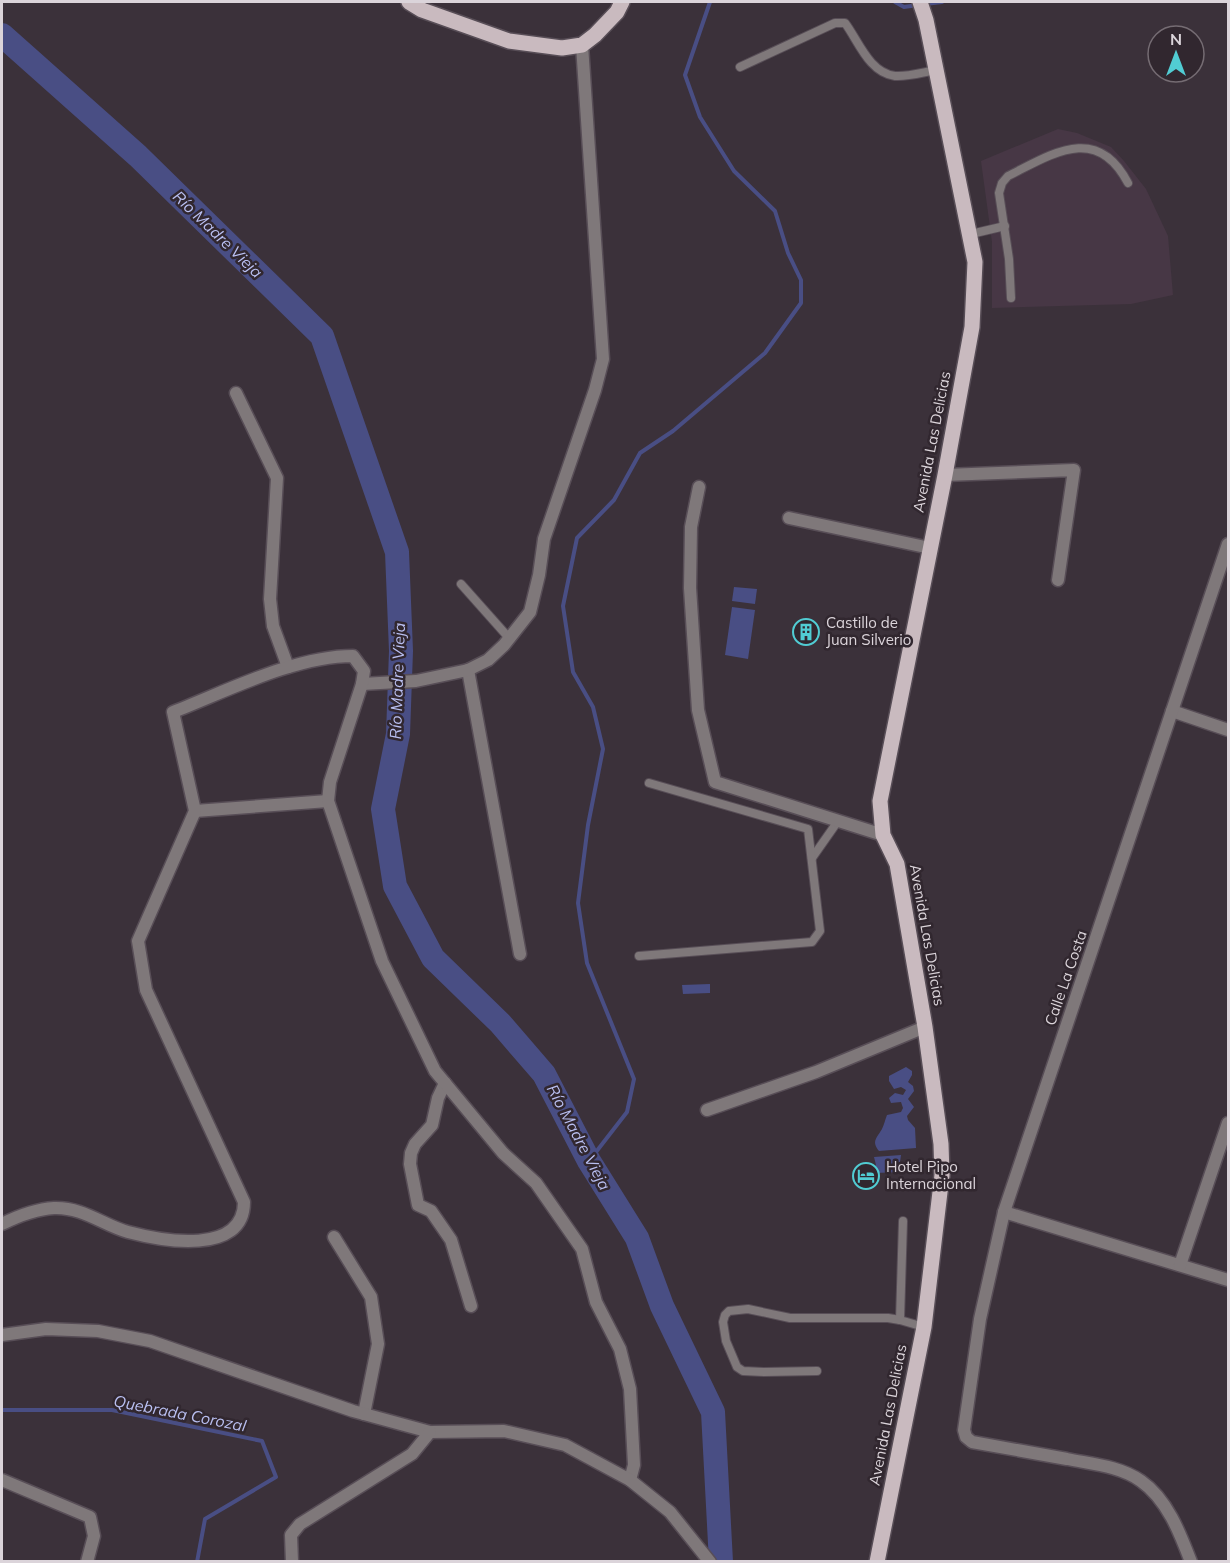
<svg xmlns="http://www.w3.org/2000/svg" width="1230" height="1563" font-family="Mulish,sans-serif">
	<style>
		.built { fill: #473745 }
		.water { fill: #494e84 }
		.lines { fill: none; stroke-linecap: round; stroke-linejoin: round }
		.stream { stroke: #494e84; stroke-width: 4 }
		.river { stroke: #494e84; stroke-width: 24 }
		.service-casing { stroke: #584e57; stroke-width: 10 }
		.minor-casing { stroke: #584e57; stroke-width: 15 }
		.primary-casing { stroke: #584e57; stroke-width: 18 }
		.service { stroke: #7f787a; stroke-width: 8 }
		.minor { stroke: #7f787a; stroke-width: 12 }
		.primary { stroke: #c9babf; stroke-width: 15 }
		.labels { text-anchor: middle; stroke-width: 5; stroke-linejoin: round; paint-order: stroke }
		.street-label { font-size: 15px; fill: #dbd4da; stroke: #31272f }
		.poi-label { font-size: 15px; fill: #dbd4da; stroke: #31272f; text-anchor: start }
		.water-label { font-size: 16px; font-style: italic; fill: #b9bff1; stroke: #31272f }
	</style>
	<rect width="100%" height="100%" fill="#3b313a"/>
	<polygon class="built" points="1058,129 1077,133 1111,147 1124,161 1146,189 1168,236 1173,295 1131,304 992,308 992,242 981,161"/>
	<g class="water">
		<polygon points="734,587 757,589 755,604 732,601"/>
		<polygon points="732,607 755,610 748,659 725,655"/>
		<polygon points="710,984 710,993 683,994 682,985"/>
		<path d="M906 1067 912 1071V1075L908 1082 913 1086 914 1091 908 1099 914 1107 907 1116 908 1120 915 1128 916 1148 879 1151C871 1141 877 1138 882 1129 884 1125 885 1120 887 1115L901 1112 903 1108 901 1102 891 1103 889 1098 895 1093 903 1095 906 1090 901 1087 894 1089 889 1081V1076Z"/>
		<polygon points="901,1155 900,1162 904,1168 903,1172 874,1173 873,1169 876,1165 874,1157"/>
	</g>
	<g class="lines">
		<g class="stream">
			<polyline points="895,2 904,7 918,5"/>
			<polyline points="925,4 942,2"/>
			<polyline points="589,1161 627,1112 634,1079 587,963 578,903 588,825 603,749 593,707 573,672 563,606 577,538 614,500 640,453 673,431 765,353 801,303 801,280 788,253 775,211 734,171 700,117 685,75 710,2"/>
			<polyline points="2,1410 112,1410 262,1441 276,1477 205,1519 197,1562"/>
		</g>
		<polyline class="river" points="2,35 138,156 322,336 397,552 401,651 398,734 383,809 395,886 433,958 500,1023 544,1074 589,1161 637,1238 662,1306 713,1412 721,1562"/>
		<defs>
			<g id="service">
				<path d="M740 67 835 23H845C858 40 869 73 895 76 908 77 924 72 937 70"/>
				<polyline points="971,234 1005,226"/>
				<path d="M1011 298 1009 259 999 193 1002 183 1008 176C1052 154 1097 123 1128 183"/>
				<polyline points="461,584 509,638"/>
				<polyline points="812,858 838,821"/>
				<polyline points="639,956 812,942 820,931 808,829 649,783"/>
				<polyline points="903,1221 900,1320 924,1327"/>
				<polyline points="817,1371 764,1372 743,1371 737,1367 726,1341 723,1322 725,1315 729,1311 748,1309 790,1318 888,1318 900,1320"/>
			</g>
			<g id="minor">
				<polyline points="236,393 277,478 270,599 273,626 288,667"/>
				<polyline points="945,475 1074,470 1058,580"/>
				<polyline points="699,487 691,527 690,588 698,710 715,782 883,835"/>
				<polyline points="789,518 930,548"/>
				<polyline points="468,670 520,954"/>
				<polyline points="362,684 416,681 468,670 488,660 504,645 530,612 539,575 544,539 595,390 603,359 582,45"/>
				<polyline points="1172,711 1228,730"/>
				<polyline points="195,811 328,801"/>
				<polyline points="445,1083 438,1098 432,1125 415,1144 411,1153 410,1164 418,1205 431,1211 451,1240 471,1306"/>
				<polyline points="707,1110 816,1072 925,1027"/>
				<polyline points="1004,1212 1228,1280"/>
				<path d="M2 1224C18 1216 36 1209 54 1208 83 1207 103 1225 128 1232 162 1241 244 1256 244 1202L146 990 138 941 195 811 173 712C227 691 295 656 353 656L364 671 362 684 330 782 328 801 382 961 435 1071 503 1153 536 1183 582 1249 596 1302 620 1349 630 1389 634 1465 630 1480"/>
				<polyline points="334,1237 371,1297 378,1344 364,1414"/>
				<polyline points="1180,1265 1228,1123"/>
				<polyline points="2,1335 46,1329 98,1331 150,1341 353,1411 430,1432 504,1431 565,1445 630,1480 670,1512 710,1562"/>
				<polyline points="2,1480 90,1517 94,1536 87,1562"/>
				<polyline points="292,1562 291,1535 300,1524 412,1454 430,1432"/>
				<path d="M1191 1562C1180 1533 1167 1499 1141 1481 1120 1466 1091 1464 1067 1459 1035 1453 1004 1448 972 1442L966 1437 964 1430 980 1319 1004 1212 1228 544"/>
			</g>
			<g id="primary">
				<polyline points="409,2 422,10 509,41 562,48 582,45 595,35 617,12 622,2"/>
				<polyline points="877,1562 924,1327 942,1175 941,1144 925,1027 897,864 883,835 880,801 945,475 972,327 975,262 926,20 920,2"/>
			</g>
		</defs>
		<use href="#service" class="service-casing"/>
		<use href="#minor" class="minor-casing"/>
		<use href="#primary" class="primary-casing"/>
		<use href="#service" class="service"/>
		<use href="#minor" class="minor"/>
		<use href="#primary" class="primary"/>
	</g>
	<defs>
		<symbol id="building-ring" viewBox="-11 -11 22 22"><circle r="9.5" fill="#31272f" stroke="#51ccd3" stroke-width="1.5"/><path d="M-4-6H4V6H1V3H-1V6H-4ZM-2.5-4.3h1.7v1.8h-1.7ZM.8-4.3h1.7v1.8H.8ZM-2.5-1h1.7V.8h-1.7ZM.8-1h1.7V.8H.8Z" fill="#51ccd3"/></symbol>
		<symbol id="hotel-ring" viewBox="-11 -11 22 22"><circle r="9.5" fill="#31272f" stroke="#51ccd3" stroke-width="1.5"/><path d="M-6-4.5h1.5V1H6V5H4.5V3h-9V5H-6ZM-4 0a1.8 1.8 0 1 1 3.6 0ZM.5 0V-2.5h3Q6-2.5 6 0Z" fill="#51ccd3"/></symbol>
	</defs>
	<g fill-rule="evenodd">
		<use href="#building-ring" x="791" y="617" width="30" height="30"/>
		<use href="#hotel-ring" x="851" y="1161" width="30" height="30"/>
	</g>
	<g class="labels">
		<g class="street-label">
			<text transform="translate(932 442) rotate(-79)" y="5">Avenida Las Delicias</text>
			<text transform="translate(927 935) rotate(80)" y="5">Avenida Las Delicias</text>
			<text transform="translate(1066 978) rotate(-71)" y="5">Calle La Costa</text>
			<text transform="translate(888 1415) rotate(-79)" y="5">Avenida Las Delicias</text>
		</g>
		<g class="poi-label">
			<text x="826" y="628">Castillo de<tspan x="826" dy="17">Juan Silverio</tspan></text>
			<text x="886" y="1172">Hotel Pipo<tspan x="886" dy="17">Internacional</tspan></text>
		</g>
		<g class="water-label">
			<text transform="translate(218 234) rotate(44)" y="6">Río Madre Vieja</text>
			<text transform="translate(397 681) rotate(-88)" y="6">Río Madre Vieja</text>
			<text transform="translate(579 1137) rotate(62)" y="6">Río Madre Vieja</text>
			<text transform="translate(180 1413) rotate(11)" y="6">Quebrada Corozal</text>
		</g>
	</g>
	<rect width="1230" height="1563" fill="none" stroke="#dbd4da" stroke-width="6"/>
	<g transform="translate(1176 54)"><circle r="28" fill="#31272f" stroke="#756c73" stroke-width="1.5"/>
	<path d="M0-4.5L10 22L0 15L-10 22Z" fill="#51ccd3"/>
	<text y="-9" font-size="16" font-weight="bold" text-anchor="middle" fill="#dbd4da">N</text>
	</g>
</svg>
